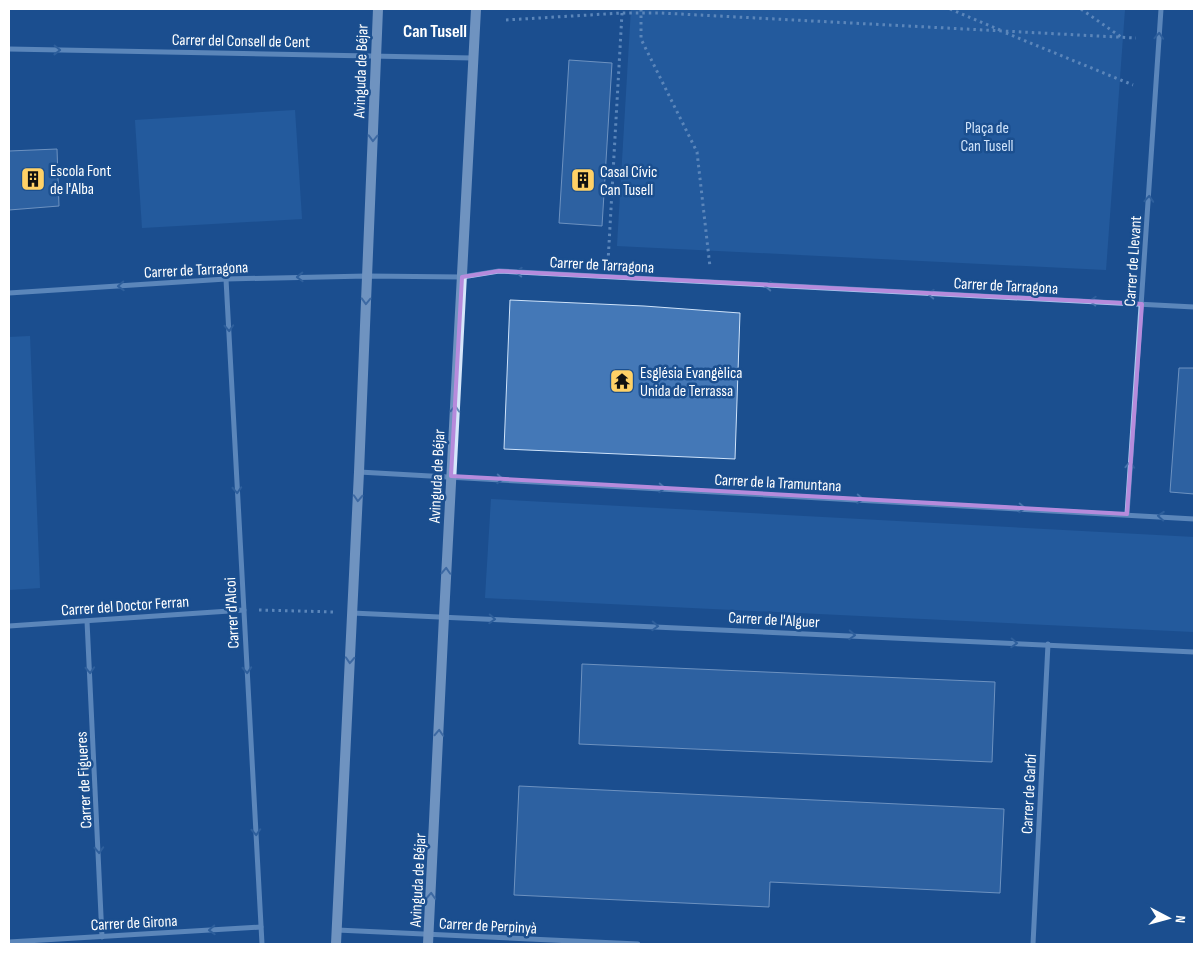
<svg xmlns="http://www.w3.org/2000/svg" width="1203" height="953" font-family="'Sofia Sans Condensed',sans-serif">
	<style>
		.green { fill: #2e69ad }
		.building { fill: #4478b7; stroke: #cfe3fa }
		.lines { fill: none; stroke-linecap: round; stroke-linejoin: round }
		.path { stroke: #a9c9ee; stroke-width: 3; stroke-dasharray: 2.5 4; stroke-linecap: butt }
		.street { stroke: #a9c9ee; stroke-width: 5 }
		.secondary { stroke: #d6e6fa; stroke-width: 10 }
		.oneway { stroke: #4674ac }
		.oneway2 { stroke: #668bba }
		.marked { fill: none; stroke: #b68bdc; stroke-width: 4; stroke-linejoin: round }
		.labels { text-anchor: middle; stroke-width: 5; stroke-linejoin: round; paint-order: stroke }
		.street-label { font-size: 16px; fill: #fff; stroke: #1b4f8f }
		.park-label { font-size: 16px; fill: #cfe3fa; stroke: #1b4f8f }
		.poi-label { font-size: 16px; fill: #fff; stroke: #1b4f8f; text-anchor: start }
		.neighbourhood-label { font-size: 18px; font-weight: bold; fill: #fff; stroke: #1b4f8f }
	</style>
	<rect width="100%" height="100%" fill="#1b4f8f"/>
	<g class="green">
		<polygon points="631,9 1125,9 1106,270 617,246"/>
		<polygon points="295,110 302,219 142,228 135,120"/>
		<polygon points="30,336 40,588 9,590 9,337"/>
		<polygon points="491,499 1194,537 1194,632 485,598"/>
	</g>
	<g class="building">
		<polygon points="569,60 612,63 602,226 559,223"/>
		<polygon points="57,149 59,206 9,210 9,151"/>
		<polygon points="510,300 644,306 740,313 735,459 504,449"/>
		<polygon points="1179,368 1194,368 1194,494 1170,492"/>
		<polygon points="582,664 995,682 992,762 579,744"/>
		<polygon points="519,786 1004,809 1000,893 770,882 769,907 514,895"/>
	</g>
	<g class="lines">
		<g class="path">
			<polyline points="641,9 641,39 697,152 710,267"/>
			<polyline points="950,9 1000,30"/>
			<polyline points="1081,9 1121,37"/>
			<polyline points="506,20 622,13 661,13 1136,38"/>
			<polyline points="1006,33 1133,85"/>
			<polyline points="608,262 622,13"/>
			<polyline points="259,610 335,612"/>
		</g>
		<g class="street">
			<polyline points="9,49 473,58"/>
			<polyline points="226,279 262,944"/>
			<polyline points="9,293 226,279 367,276 462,277 499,271 1194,307"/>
			<polyline points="359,472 1194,519"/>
			<polyline points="1127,514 1161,9"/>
			<polyline points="352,613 1194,652"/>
			<polyline points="87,621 102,937"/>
			<polyline points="9,626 244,610"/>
			<polyline points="337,930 638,944"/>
			<polyline points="9,942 261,927"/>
			<polyline points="1033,944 1048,644"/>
		</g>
		<g class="secondary">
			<polyline points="336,944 359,472 378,9"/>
			<polyline points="428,944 444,616 476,9"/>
		</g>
	</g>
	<defs><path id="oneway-chevron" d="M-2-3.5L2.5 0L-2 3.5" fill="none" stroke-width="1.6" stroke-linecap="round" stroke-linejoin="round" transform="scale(1.25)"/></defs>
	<g class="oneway">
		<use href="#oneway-chevron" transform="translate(1159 36) rotate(-86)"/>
		<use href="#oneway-chevron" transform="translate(57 50) rotate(1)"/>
		<use href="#oneway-chevron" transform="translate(1149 199) rotate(-86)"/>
		<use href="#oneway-chevron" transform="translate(519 272) rotate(-177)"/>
		<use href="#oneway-chevron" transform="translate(300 277) rotate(178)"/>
		<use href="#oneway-chevron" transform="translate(121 286) rotate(177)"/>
		<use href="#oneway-chevron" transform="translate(768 286) rotate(-177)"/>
		<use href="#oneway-chevron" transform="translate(931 294) rotate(-177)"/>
		<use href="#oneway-chevron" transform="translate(1093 301) rotate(-177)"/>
		<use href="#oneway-chevron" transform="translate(229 328) rotate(87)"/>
		<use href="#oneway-chevron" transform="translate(1130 465) rotate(-86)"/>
		<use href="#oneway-chevron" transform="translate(500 479) rotate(3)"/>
		<use href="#oneway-chevron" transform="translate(662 488) rotate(3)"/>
		<use href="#oneway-chevron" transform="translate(237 490) rotate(87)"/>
		<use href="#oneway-chevron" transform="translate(860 499) rotate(3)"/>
		<use href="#oneway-chevron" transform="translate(1022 508) rotate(3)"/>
		<use href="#oneway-chevron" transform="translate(1161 516) rotate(-176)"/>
		<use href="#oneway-chevron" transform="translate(492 619) rotate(3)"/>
		<use href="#oneway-chevron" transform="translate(655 626) rotate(3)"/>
		<use href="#oneway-chevron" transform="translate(852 635) rotate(3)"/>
		<use href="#oneway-chevron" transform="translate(1014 643) rotate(3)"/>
		<use href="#oneway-chevron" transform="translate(90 670) rotate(87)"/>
		<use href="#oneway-chevron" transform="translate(247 670) rotate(87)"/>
		<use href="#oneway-chevron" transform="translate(256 832) rotate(87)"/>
		<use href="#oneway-chevron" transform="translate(99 850) rotate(87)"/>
		<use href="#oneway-chevron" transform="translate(212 930) rotate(177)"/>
	</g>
	<g class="oneway2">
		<use href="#oneway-chevron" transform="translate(373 138) rotate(92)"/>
		<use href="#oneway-chevron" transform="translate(366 301) rotate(92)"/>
		<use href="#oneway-chevron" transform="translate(455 409) rotate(-87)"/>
		<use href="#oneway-chevron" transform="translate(358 498) rotate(93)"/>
		<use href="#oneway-chevron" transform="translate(446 571) rotate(-87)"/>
		<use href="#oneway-chevron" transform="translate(350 660) rotate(93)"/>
		<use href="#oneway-chevron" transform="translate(439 733) rotate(-87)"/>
		<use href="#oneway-chevron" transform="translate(431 896) rotate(-87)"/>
	</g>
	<path d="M0 0H1203V953H0ZM499 271 1142 304 1127 514 451 476 462 277Z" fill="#1b4f8f" fill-opacity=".55" fill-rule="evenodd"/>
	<path class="marked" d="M499 271 1142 304 1127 514 451 476 462 277Z"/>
	<defs>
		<symbol id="building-square" viewBox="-11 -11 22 22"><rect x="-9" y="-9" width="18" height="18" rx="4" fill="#ffd166" stroke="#1b4f8f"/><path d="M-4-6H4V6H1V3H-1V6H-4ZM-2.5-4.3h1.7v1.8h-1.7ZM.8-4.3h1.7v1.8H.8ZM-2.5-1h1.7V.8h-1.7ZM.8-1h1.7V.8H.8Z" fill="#111"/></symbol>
		<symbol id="temple-square" viewBox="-11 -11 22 22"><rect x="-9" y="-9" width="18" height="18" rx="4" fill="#ffd166" stroke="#1b4f8f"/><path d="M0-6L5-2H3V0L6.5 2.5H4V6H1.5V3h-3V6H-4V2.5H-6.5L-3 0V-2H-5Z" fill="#111"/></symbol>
	</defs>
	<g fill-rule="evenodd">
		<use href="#building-square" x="19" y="165" width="28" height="28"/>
		<use href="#building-square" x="569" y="166" width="28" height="28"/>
		<use href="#temple-square" x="608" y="367" width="28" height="28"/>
	</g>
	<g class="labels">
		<g class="street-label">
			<text transform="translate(241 40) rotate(1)" y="6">Carrer del Consell de Cent</text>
			<text transform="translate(360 71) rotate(-88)" y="6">Avinguda de Béjar</text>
			<text transform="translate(1132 261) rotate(-86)" y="6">Carrer de Llevant</text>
			<text transform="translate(602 264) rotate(3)" y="6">Carrer de Tarragona</text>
			<text transform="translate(196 269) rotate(-3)" y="6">Carrer de Tarragona</text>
			<text transform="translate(1006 285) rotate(3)" y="6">Carrer de Tarragona</text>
			<text transform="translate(436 476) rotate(-87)" y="6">Avinguda de Béjar</text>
			<text transform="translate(778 482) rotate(3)" y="6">Carrer de la Tramuntana</text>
			<text transform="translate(125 605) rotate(-4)" y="6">Carrer del Doctor Ferran</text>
			<text transform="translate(231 613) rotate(-93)" y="6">Carrer d'Alcoi</text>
			<text transform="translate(774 619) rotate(3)" y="6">Carrer de l'Alguer</text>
			<text transform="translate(83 780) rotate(-93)" y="6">Carrer de Figueres</text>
			<text transform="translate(1028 794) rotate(-87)" y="6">Carrer de Garbí</text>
			<text transform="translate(417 880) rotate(-87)" y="6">Avinguda de Béjar</text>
			<text transform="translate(134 922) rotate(-3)" y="6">Carrer de Girona</text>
			<text transform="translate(488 925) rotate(3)" y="6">Carrer de Perpinyà</text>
		</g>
		<g class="park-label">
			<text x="987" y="133">Plaça de<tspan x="987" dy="18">Can Tusell</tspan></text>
		</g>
		<g class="poi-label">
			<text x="50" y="176">Escola Font<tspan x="50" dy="18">de l'Alba</tspan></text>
			<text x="600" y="177">Casal Cívic<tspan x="600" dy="18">Can Tusell</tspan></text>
			<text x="640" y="378">Església Evangèlica<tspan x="640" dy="18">Unida de Terrassa</tspan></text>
		</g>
		<g class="neighbourhood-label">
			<text x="435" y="37">Can Tusell</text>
		</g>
	</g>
	<rect width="1203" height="953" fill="none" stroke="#ffffff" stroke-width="20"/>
	<g transform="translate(1168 918) rotate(96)" stroke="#1b4f8f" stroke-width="4" paint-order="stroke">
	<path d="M0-4L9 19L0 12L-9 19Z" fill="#ffffff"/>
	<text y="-8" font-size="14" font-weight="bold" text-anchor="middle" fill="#ffffff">N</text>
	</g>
</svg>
